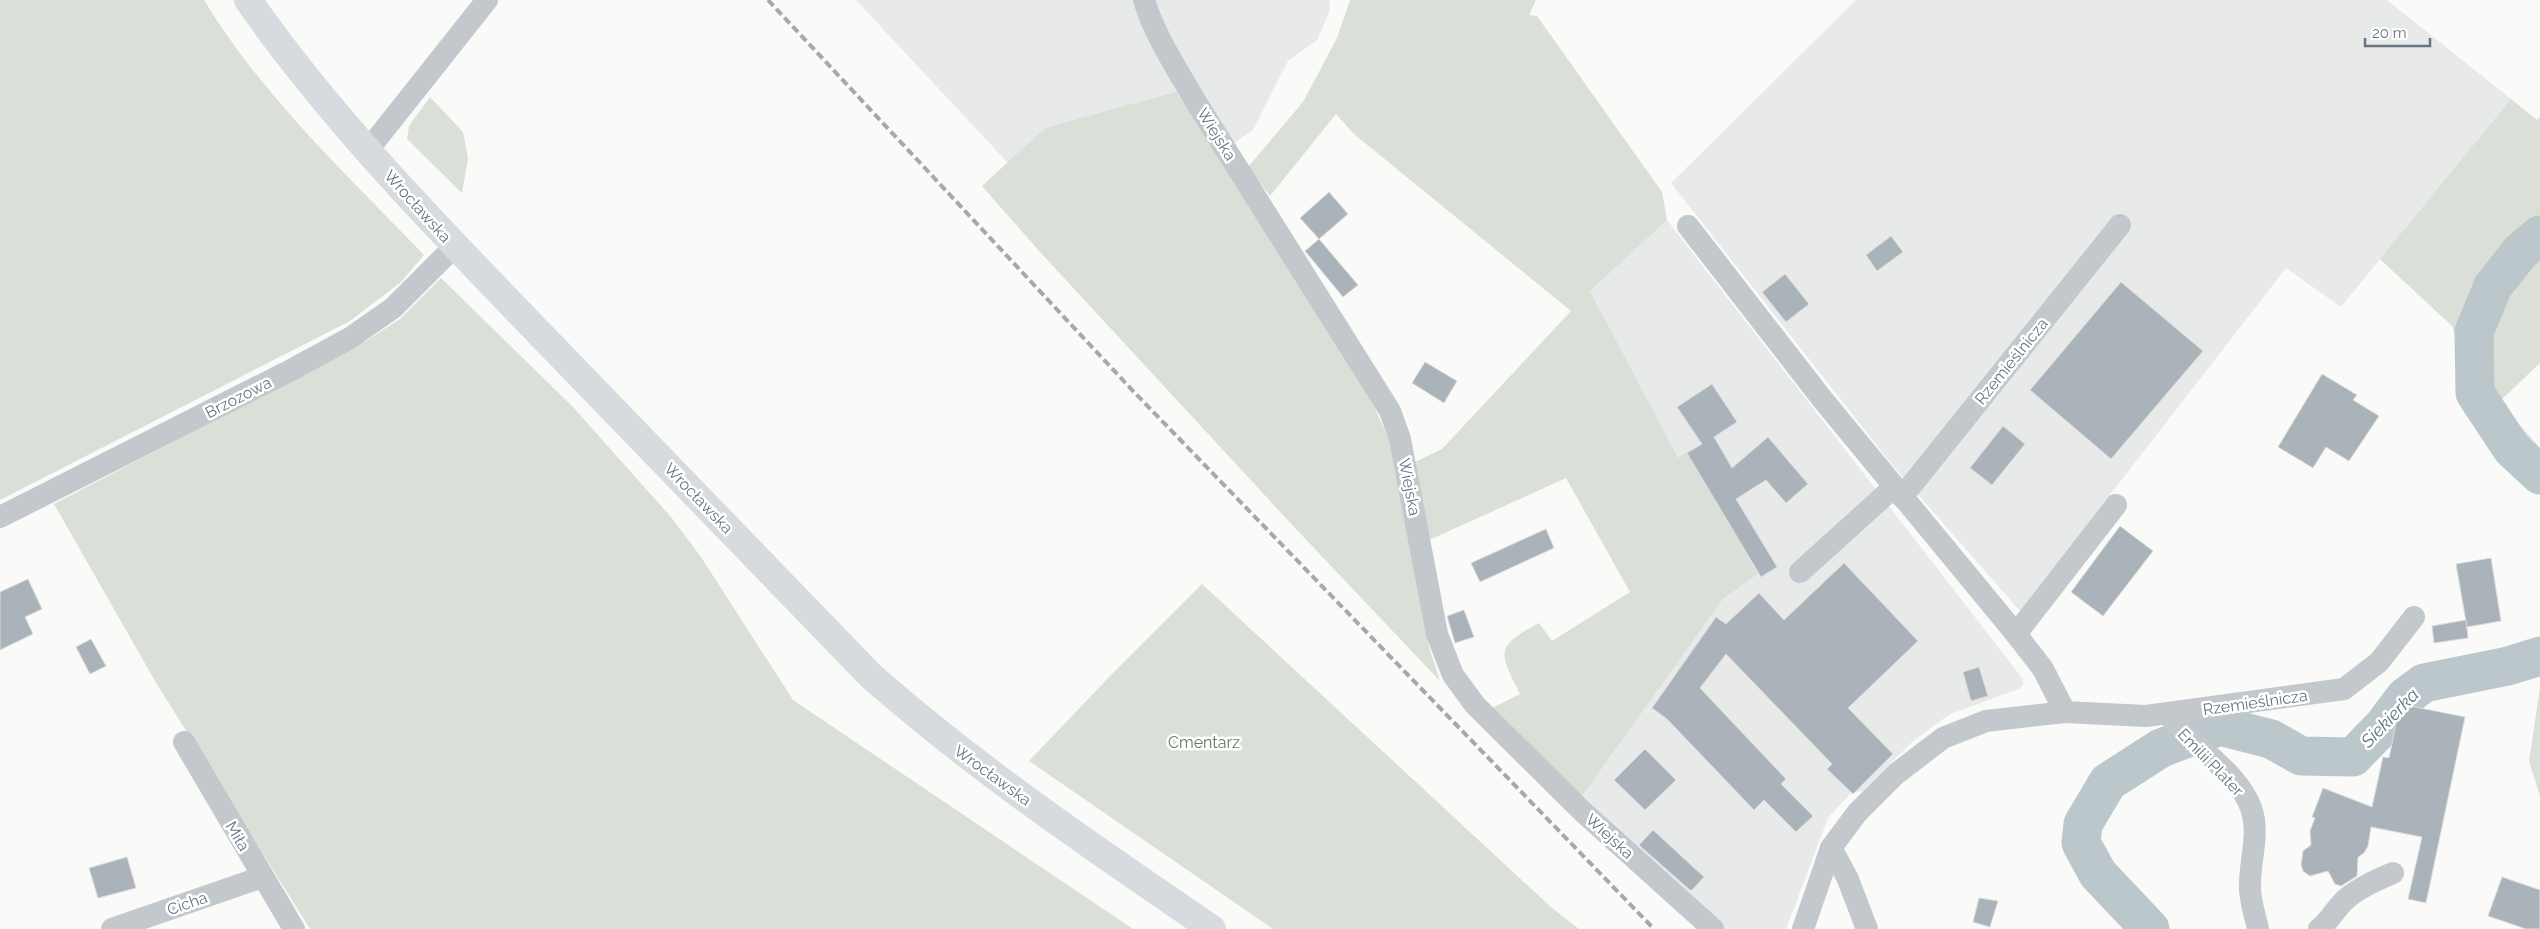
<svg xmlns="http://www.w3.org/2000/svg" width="2540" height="929" font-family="Raleway,sans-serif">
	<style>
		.built { fill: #e8e9e9 }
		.green { fill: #dadfd7 }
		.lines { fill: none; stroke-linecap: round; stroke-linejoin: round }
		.river { stroke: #bbc7cb; stroke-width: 39 }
		.building { fill: #aab3b9; stroke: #dcdcda }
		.minor { stroke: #c3c8cc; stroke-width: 22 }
		.major { stroke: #d6dbdf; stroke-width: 28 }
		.rail { stroke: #a2aab0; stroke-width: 4; stroke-dasharray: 8 4; stroke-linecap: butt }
		.labels { text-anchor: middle; stroke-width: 5; stroke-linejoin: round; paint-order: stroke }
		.street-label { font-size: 16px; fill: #657683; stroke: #fff }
		.park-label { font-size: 16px; fill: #687a64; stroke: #fff }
		.water-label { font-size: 18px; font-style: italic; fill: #60757c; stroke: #fff }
	</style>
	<rect width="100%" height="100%" fill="#fafaf8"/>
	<g class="built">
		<polygon points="856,0 1330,0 1329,13 1317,40 1288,61 1253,130 1218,154 1045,128 1008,163"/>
		<polygon points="1856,0 2387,0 2511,99 2341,307 2286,268 2020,611 1893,466 1671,183"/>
		<polygon points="1667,220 2023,679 2023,685 2019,689 1950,714 1912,742 1863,791 1851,793 1828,818 1786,929 1725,929 1685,897 1580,799 1723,599 1758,574 1688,451 1678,459 1590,291"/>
	</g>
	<g class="green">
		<path d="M0 0H204C262 96 347 175 424 255L401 282 350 321 0 500Z"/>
		<path d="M1350 0H1536L1529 15 1537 16 1662 192 1667 220 1590 291 1678 458 1688 451 1758 574 1723 599 1580 799 1490 709 1520 694C1499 652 1494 647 1539 623L1552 641 1630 592 1566 478 1427 541 1411 464 1442 449 1571 311 1354 134 1336 114 1270 196 1248 167 1303 102 1337 38Z"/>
		<polygon points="1176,92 1218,154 1374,406 1391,445 1429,647 1440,681 1295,528 1040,252 982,186 1045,128"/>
		<polygon points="430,97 463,132 468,158 462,193 407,139 409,126"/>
		<polygon points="2511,99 2537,120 2540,117 2540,217 2506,249 2472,292 2458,344 2452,326 2380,259"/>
		<polygon points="2540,245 2540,363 2499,402 2540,448 2540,459 2502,424 2484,394 2482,347 2485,325 2511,280"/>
		<polygon points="441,278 573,407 671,517 701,557 793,700 1133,929 310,929 155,681 54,504 366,341 400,319"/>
		<polygon points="1202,584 1552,908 1579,929 1273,929 1029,761 1113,673"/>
		<polygon points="2540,688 2540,796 2529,761"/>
	</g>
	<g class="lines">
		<g class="river">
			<polyline points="2540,235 2521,251 2493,286 2474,332 2475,393 2512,449 2540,475"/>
			<polyline points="2150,929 2098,874 2081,843 2083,824 2108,782 2161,748 2220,726 2271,739 2301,756 2353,757 2384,725 2405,697 2424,683 2508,666 2540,656"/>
		</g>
	</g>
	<g class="building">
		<polygon points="1329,192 1348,214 1319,239 1300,218"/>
		<polygon points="1891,236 1903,252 1877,271 1866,255"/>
		<polygon points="1319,239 1358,285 1343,297 1305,251"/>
		<polygon points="1785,274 1809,304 1786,322 1762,292"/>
		<polygon points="2121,282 2203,351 2111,459 2030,390"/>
		<polygon points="1425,362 1457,381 1444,403 1412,383"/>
		<polygon points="2322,374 2357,395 2353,400 2379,416 2349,461 2326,447 2313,468 2278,447"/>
		<polygon points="1712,384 1737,422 1714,437 1732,468 1768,437 1808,484 1786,503 1766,480 1736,499 1777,567 1761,577 1687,453 1702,444 1677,407"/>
		<polygon points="2003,426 2025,444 1992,485 1970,468"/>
		<polygon points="2120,526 2153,551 2103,616 2071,592"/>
		<polygon points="1546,529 1554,548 1480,582 1471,563"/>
		<polygon points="2491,558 2501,621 2467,627 2456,564"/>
		<polygon points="1844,563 1918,641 1848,708 1893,754 1853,794 1827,769 1832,764 1726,654 1700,688 1786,779 1781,784 1813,816 1796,832 1764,800 1754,810 1667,719 1652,708 1716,617 1726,624 1759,593 1784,620"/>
		<polygon points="28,579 42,609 25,617 33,634 0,650 0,592"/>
		<polygon points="1464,610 1474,637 1455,643 1447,616"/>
		<polygon points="2466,620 2468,638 2434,643 2432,626"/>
		<polygon points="91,639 106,666 90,674 76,647"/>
		<polygon points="1979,667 1988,696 1971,701 1963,672"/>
		<polygon points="2400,704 2465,717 2426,903 2408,899 2422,837 2371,827 2368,846 2364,853 2358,857 2357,876 2341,886 2335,884 2328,871 2310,876 2303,871 2301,865 2303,851 2311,845 2310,831 2315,818 2312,817 2323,788 2372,807 2383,757 2389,758"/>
		<polygon points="1645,749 1676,780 1645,810 1614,780"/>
		<polygon points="1653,830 1704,877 1691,891 1639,845"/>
		<polygon points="127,857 136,888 98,898 89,868"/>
		<polygon points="2502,877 2540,890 2540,929 2526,929 2488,916"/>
		<polygon points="1979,898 1998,901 1990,927 1973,922"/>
	</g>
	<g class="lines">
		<g class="minor">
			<path d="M1144 0C1155 36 1177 69 1196 102L1390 411 1400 439 1437 634 1453 675 1475 705 1582 811 1713 929"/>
			<polyline points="368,150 487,0"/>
			<polyline points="1688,226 1823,400 2016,634 2043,669 2065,712"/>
			<polyline points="1902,497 2120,225"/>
			<polyline points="0,517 293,369 350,338 393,308 455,246"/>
			<polyline points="1800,572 1894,487"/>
			<polyline points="2016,634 2116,505"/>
			<path d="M2168 714C2191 746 2238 771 2251 808 2260 833 2250 859 2250 884 2249 899 2255 914 2258 929"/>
			<polyline points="184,742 294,929"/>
			<polyline points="1831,848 1847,877 1867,929"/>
			<polyline points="112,929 262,877"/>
			<polyline points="1803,929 1831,848 1857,813 1896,774 1943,738 1986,721 2065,712 2146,716 2344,689 2379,662 2414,617"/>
			<path d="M2319 929C2330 921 2335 909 2345 900 2358 888 2377 880 2393 873"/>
		</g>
		<path class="major" d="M248 0C333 122 440 230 543 337 653 450 762 563 871 676 978 770 1095 849 1212 929"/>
		<polyline class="rail" points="768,0 1134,392 1654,929"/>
	</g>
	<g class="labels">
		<g class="street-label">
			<text transform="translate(1217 134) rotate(58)" y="6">Wiejska</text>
			<text transform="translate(418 206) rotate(48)" y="6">Wrocławska</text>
			<text transform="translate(2011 361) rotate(-51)" y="6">Rzemieślnicza</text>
			<text transform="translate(238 397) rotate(-27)" y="6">Brzozowa</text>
			<text transform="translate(1410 487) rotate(79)" y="6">Wiejska</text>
			<text transform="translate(699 498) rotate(46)" y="6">Wrocławska</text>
			<text transform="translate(2255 702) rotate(-8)" y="6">Rzemieślnicza</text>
			<text transform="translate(2211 762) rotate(46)" y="6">Emilii Plater</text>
			<text transform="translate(993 775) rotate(36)" y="6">Wrocławska</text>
			<text transform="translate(238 836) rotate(60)" y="6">Miła</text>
			<text transform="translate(1610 836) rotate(42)" y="6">Wiejska</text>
			<text transform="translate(187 903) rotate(-19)" y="6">Cicha</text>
		</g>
		<g class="park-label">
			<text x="1204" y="748">Cmentarz</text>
		</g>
		<g class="water-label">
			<text transform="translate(2390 718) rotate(-46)" y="6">Siekierka</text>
		</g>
	</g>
	<path d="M2365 38v8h65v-8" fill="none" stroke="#657683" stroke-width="2.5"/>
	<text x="2372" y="38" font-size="15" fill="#657683" stroke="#ffffff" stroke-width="4" paint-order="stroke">20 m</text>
</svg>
